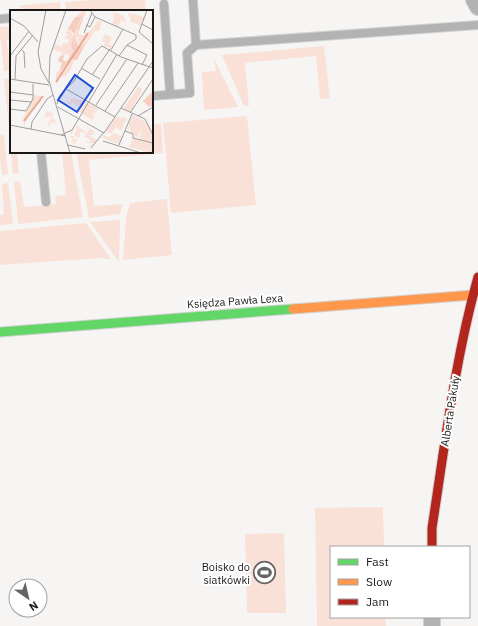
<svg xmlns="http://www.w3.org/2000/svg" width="478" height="626" font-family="'IBM Plex Sans',sans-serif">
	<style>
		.green { fill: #fae1d7 }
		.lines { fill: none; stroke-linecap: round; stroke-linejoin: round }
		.lane-casing { stroke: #d3d2d1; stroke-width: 10 }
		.street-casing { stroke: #d3d2d1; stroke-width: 18 }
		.fast-casing { stroke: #d3d2d1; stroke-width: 11 }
		.slow-casing { stroke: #d3d2d1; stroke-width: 11 }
		.jam-casing { stroke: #d3d2d1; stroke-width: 11 }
		.lane { stroke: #b3b3b3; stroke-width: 8 }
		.street { stroke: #b3b3b3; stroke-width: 16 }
		.fast { stroke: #63d668; stroke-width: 9 }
		.slow { stroke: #ff974d; stroke-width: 9 }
		.jam { stroke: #b3261e; stroke-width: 9 }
		.labels { text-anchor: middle; stroke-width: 4; stroke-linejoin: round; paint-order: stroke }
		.street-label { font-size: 11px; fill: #191817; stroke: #fff }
		.poi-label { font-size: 11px; fill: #191817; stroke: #fff; text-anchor: end }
		.inset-river { fill: none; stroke: #e9aa94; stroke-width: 2 }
		.inset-road { fill: none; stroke: #9e9d9c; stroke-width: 1 }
		.view { fill: #1d4ed8; fill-opacity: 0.15; stroke: #1d4ed8; stroke-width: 2 }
		.inset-edge { fill: none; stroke: #191817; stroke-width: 2 }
	</style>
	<rect width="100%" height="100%" fill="#f7f5f4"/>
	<g class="green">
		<polygon points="95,0 145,0 146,11 66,11 65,2"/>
		<polygon points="60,2 61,11 28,11 22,8 17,6"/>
		<polygon points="11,26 11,39 7,40 10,71 4,71 1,41 0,38 0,27"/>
		<polygon points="324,46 330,98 320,99 316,56 245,63 249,106 244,106 222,55"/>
		<polygon points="214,59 238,107 204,110 203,94 202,72 216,71"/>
		<polygon points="4,79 11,79 11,127 9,127"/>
		<polygon points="247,116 256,205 171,213 163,123"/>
		<polygon points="152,124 161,124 163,153 89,160 94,206 123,204 120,214 89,218 76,152 152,152"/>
		<polygon points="4,134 8,174 2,175 0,158 0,135"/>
		<polygon points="11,152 17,152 19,173 13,174"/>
		<polygon points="62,152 71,152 83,217 18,224 14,182 20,181 24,207 56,204 55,196 66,195"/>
		<polygon points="8,183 13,224 0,225 0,215 4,214 2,184"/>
		<polygon points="167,199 172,255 123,260 126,218 130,203"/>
		<polygon points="120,220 119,262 90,222"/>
		<polygon points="86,223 111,259 103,259 102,258 0,265 0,231"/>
		<polygon points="383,507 384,547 331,547 331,617 385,617 386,626 317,626 315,508"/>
		<polygon points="284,533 286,613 247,613 245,534"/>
	</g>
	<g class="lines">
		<defs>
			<g id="lane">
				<polyline points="193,0 196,45 478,25"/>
				<polyline points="164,4 170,94"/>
				<polyline points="0,19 11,18"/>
				<polyline points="152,96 190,93 187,53 196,45"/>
				<polyline points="41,152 46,202"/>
			</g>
			<g id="street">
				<polyline points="474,0 478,7"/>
				<polyline points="432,617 432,626"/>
			</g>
			<polyline id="fast" points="0,332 293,309"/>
			<polyline id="slow" points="293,309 473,295"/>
			<path id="jam" d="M432 547V528C445 444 455 359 478 277"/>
		</defs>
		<use href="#lane" class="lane-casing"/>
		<use href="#street" class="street-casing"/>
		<use href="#fast" class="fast-casing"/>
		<use href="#slow" class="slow-casing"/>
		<use href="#jam" class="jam-casing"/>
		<use href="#lane" class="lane"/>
		<use href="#street" class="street"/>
		<use href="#fast" class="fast"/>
		<use href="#slow" class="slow"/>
		<use href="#jam" class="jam"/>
	</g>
	<defs>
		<symbol id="stadium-ring" viewBox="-11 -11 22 22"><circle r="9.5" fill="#fff" stroke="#676564" stroke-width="1.5"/><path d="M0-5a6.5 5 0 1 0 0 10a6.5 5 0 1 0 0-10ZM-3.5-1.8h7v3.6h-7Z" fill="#676564"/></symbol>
	</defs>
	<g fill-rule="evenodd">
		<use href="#stadium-ring" x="252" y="560" width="25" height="25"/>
	</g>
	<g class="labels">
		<g class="street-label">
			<text transform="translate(235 301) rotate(-4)" y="4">Księdza Pawła Lexa</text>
			<text transform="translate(450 411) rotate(-81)" y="4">Alberta Pakuły</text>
		</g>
		<g class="poi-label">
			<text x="250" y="571">Boisko do<tspan x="250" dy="13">siatkówki</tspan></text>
		</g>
	</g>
	<g transform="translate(10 10)">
		<rect width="143" height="143" fill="#f7f5f4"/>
		<path d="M73 0 76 1 68 18 65 36 63 38V33L61 36 63 41 59 46 56 44 51 47 53 43 43 39 45 34 52 37 53 33H58L59 29H54L58 24 55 23 60 19 64 29 74 2 71 7H65ZM104 2 114 6 117 13 111 10 108 17 102 14 104 8 109 10 103 7ZM118 3 135 7 131 16 121 12ZM88 10 92 12 89 21H85L76 35 69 36 61 59 55 67H49L48 74 46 72V63L62 49 69 37 67 24 73 25 81 20ZM95 24 102 27 99 34 103 36 101 38 94 36 95 33 92 31ZM141 58 128 77 132 78 131 83 120 102 113 99ZM24 85 32 86V90L21 101 14 116 13 108ZM62 88 77 92 71 103 67 100 71 94 68 96 62 92 60 95 56 92 57 90 59 93ZM78 93 89 98 87 101 78 96 88 103H83L81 107 85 104 83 110 72 104ZM37 101 43 103 42 107 47 114 41 112 40 116 37 115 42 107H34ZM122 105 138 113 143 126 141 132 129 128 131 122 130 121 127 128 121 122 127 120 120 122V117L117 121ZM106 107 117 108 111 121 106 117 101 124 96 121ZM66 115 76 122 75 124 71 121 69 128 72 123 69 128 65 126 63 129H67L65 134 61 132 63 129 59 126H64L67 118 65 117 61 125 60 123ZM81 117 80 119 86 122H83L84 125H78L87 130 86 133 81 136 75 138 85 133H79L73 130 80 132 81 130 74 127ZM105 123 112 127 109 134 92 128 94 125 99 127ZM123 128 142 133V143L119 137Z" fill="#fae1d7"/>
		<path d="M76 1 66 28 68 36 75 35 67 50 62 49 49 61 52 53 48 51 49 47 54 45 53 50 56 52 63 41 61 36 64 24 60 19 57 20 65 7H70L74 2 65 23 64 38 68 17ZM143 81V95L139 97 133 91Z" fill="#f6cdbe"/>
		<path class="inset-river" d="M46 72 78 23M14 111 33 86"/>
		<path class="inset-road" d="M36 0 28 42 31 59 39 73M56 0 40 46 39 71 60 143M80 0 85 7 126 25V29L117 35 109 46M137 0 129 22 143 34M0 8 14 16 28 32M132 14 143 20M76 15 80 17 85 7M74 23 82 3M117 35 137 45 132 55M11 39 14 42 15 58M101 40 113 19M0 46 19 21M71 58 90 69M82 65 100 39M0 69 39 75M5 69 6 46 23 25M56 79 105 107M0 82 23 85M0 90 21 92M47 94 50 85 64 71 77 49 92 36 111 47 143 58M86 95 117 49M48 97 94 123M111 98 135 109 143 125M0 99 16 101 23 89V74M95 101 128 53M120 103 143 69M128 106 143 97M0 115 56 126M21 119 22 112 37 89 43 85M115 121 123 124V128L143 133M94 123 143 51M51 125 62 120 107 44M93 131 131 143M58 135 75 139M109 135 122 104M81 138 94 122"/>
		<path class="view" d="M65 65 83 78 67 102 48 90Z"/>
		<rect width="143" height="143" class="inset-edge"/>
	</g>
	<rect x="330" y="546" width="140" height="72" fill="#ffffff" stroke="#a3a3a2"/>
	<rect x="338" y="559" width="20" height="6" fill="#63d668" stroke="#a3a3a2"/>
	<text x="366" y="566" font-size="12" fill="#191817">Fast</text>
	<rect x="338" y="579" width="20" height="6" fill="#ff974d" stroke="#a3a3a2"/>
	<text x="366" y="586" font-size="12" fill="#191817">Slow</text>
	<rect x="338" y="599" width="20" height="6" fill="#b3261e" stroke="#a3a3a2"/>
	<text x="366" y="606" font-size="12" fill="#191817">Jam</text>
	<g transform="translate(28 598) rotate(146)"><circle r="19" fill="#ffffff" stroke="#a3a3a2"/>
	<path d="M0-3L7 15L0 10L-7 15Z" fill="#676564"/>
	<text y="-6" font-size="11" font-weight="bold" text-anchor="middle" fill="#191817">N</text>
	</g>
</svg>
